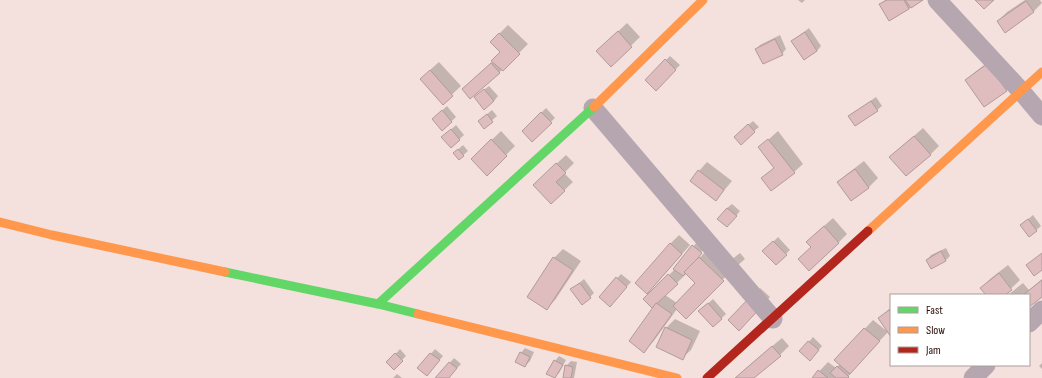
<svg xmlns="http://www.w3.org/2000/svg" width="1042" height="378" font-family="'Sofia Sans Condensed',sans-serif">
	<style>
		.shadow { fill: #0003; fill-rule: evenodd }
		.building { fill: #dfbdbf; stroke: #b19b9b }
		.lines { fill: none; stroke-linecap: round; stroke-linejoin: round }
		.street { stroke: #b5a6b0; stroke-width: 19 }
		.fast { stroke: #63d668; stroke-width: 9 }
		.slow { stroke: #ff974d; stroke-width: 9 }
		.jam { stroke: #b3261e; stroke-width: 9 }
	</style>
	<rect width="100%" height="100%" fill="#f4e1dd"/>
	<g class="shadow">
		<polygon points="798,0 805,0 802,3"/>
		<polygon points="885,0 922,0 909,9 881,4"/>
		<polygon points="1025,0 1040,0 1042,3 1033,12 998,21 1007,12"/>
		<polygon points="627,23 640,37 611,65 606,43"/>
		<polygon points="508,25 528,44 502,70 470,98 472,81 493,61 501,52 491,42"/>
		<polygon points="809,28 821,46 817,51 792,41"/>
		<polygon points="780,35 786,49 782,54 756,49 760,45"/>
		<polygon points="670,56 680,65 656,89 646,80"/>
		<polygon points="996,56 1015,81 1007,90 966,80 975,72"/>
		<polygon points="439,62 461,86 443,103 430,70"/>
		<polygon points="489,86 498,96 494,101 480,93"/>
		<polygon points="876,97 882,106 877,110 849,116"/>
		<polygon points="447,106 456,117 442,130 437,115"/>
		<polygon points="546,108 555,118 532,140 523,131"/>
		<polygon points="492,110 497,116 484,127 479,121"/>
		<polygon points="753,121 759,127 754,131 739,133"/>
		<polygon points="456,125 464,135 451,147 447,133"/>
		<polygon points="923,128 939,146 930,155 890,157"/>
		<polygon points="501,131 515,146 487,174 472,159"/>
		<polygon points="778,131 803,164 794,172 762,178 775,167 760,147"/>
		<polygon points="463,145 468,151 459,159 454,153"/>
		<polygon points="566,155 574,163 564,173 573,182 551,203 543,176"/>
		<polygon points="864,161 878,178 869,187 851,200 838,182 847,174"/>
		<polygon points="707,162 732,181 716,200 699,171"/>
		<polygon points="732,204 740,211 731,222 727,208"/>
		<polygon points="1033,215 1041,226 1029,236 1021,225"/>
		<polygon points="833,218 847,234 838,243 799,259 812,246 816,233"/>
		<polygon points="679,235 690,245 656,284 670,244"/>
		<polygon points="778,237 790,250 776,264 764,251"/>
		<path d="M697 242 705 248 685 269 687 271 708 249 731 260 740 253 745 259 731 271 686 318 677 309 653 342 644 351 654 308 645 299 675 269ZM687 273 697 283 677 303 665 295Z"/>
		<polygon points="946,248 950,256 946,260 927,260 931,255"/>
		<polygon points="563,249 581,261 555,300 546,309 528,296 554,258"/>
		<polygon points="1008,265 1020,280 1004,295 987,295 982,288 990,279"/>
		<polygon points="621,274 631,282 614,301 600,297"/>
		<polygon points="584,279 594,293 590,297 572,289"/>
		<polygon points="1042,279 1042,295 1029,306 1029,295 1008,295 1023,283 1029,290"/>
		<polygon points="760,288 770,297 748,321 752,297"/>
		<polygon points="713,299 726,314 713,326 704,307"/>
		<polygon points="891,307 891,335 879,319"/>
		<polygon points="675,319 700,331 691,350 682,358 666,328"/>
		<polygon points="873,320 888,332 851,371 852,372 847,378 813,378 828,362 836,368 840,364 836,360"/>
		<polygon points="813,337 822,346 814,355 801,351"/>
		<polygon points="782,338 789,346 780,355 753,378 737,378 745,369"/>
		<polygon points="525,348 534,352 530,361 525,366 521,353"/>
		<polygon points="400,349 406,356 394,368 388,362"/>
		<polygon points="435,349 443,356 431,370 419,368"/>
		<polygon points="559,356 566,360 559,373 555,377 555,361"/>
		<polygon points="454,358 461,364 448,378 437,378"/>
		<polygon points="571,361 577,362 574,378 564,378 566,366"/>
		<polygon points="1042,363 1042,369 1039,366"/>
		<polygon points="397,374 402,378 393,378"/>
	</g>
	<g class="building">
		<polygon points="887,0 904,0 909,9 889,21 879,4"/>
		<polygon points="905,0 923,0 911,8"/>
		<polygon points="975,0 994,0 984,9"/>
		<polygon points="1026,1 1034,12 1005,33 997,21"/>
		<polygon points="618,31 632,47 611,67 596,51"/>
		<polygon points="805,32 817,51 804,60 791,41"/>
		<polygon points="499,33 520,54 503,71 491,61 500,52 490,42"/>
		<polygon points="775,39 783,55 763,64 755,49"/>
		<polygon points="665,59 676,70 656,91 645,80"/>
		<polygon points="491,63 500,73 470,99 462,89"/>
		<polygon points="987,64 1007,91 984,107 965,80"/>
		<polygon points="430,70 453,96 443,105 420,79"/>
		<polygon points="484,89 494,101 484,110 474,97"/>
		<polygon points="871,101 878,111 855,126 848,116"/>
		<polygon points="442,110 452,122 442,131 432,119"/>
		<polygon points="541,112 552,123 532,142 522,131"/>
		<polygon points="487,114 493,122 484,129 478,121"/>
		<polygon points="748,124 755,132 741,145 734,137"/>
		<polygon points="451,129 460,140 451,148 441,137"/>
		<polygon points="914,136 931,155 906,176 889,157"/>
		<polygon points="491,139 507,156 487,176 471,159"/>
		<polygon points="768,139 795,173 771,191 761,178 774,168 758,147"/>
		<polygon points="458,149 464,156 459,160 453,153"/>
		<polygon points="556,163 566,173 556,182 565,191 551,204 533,185"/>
		<polygon points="855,169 869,188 851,201 837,182"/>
		<polygon points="698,170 724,190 716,201 690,181"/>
		<polygon points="727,208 737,216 727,227 717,219"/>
		<polygon points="1028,219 1037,231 1029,237 1020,225"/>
		<polygon points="824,226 839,243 809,271 798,259 811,247 806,242"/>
		<polygon points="773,241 787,255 776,265 762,251"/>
		<polygon points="670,243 682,254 647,294 635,283"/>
		<polygon points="692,245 702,253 683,276 673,269"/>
		<polygon points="941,251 946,261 931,269 926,260"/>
		<polygon points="1042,253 1042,270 1034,276 1026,265"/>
		<polygon points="553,257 573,270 547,310 527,297"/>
		<polygon points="699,257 724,281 686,319 673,306 695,283 684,272"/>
		<polygon points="999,273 1012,290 1005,295 986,295 980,288"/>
		<polygon points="668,274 678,284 652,308 643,299"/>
		<polygon points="616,277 627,287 610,307 599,297"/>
		<polygon points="1042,280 1042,297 1029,307 1029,295 1023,295"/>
		<polygon points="580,283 591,298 582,305 570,289"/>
		<polygon points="751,296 762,306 739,331 728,320"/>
		<polygon points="656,303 672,314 644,353 629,341"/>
		<polygon points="708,303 722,319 713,327 698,311"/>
		<polygon points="889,310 891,313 891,337 878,318"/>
		<polygon points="665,327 692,340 683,360 656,347"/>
		<polygon points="864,328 880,341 850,374 834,360"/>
		<polygon points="808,341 819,350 810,361 799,351"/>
		<polygon points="772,346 781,356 754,378 735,378"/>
		<polygon points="520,352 530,357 525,367 515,362"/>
		<polygon points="395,353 403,361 394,370 386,362"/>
		<polygon points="430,353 440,360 427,376 417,368"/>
		<polygon points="554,360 563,365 555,378 546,374"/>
		<polygon points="449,362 457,368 449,378 435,378"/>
		<polygon points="565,365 573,367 571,378 563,378"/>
		<polygon points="837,366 849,377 848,378 836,378 830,373"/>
		<polygon points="818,370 828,378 812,378"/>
	</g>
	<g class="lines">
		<g class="street">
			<polyline points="937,0 1021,91 1042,116"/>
			<polyline points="593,108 773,319"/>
			<polyline points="1029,323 1042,310"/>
			<polyline points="973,378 986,365"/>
		</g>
		<g class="fast">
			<polyline points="225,272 378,304 418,314"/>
			<polyline points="378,304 594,107"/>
		</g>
		<g class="slow">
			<polyline points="594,107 703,0"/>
			<polyline points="0,222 52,235 225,272"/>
			<polyline points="868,231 1042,72"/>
			<polyline points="418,314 677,378"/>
		</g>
		<polyline class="jam" points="707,378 868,231"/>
	</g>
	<rect x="890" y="294" width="140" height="72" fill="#ffffff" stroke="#aa9e9c"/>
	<rect x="898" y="307" width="20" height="6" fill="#63d668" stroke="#aa9e9c"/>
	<text x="926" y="314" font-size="12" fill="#2a0c07">Fast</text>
	<rect x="898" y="327" width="20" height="6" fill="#ff974d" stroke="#aa9e9c"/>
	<text x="926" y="334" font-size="12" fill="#2a0c07">Slow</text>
	<rect x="898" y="347" width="20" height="6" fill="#b3261e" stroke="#aa9e9c"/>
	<text x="926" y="354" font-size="12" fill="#2a0c07">Jam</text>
</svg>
